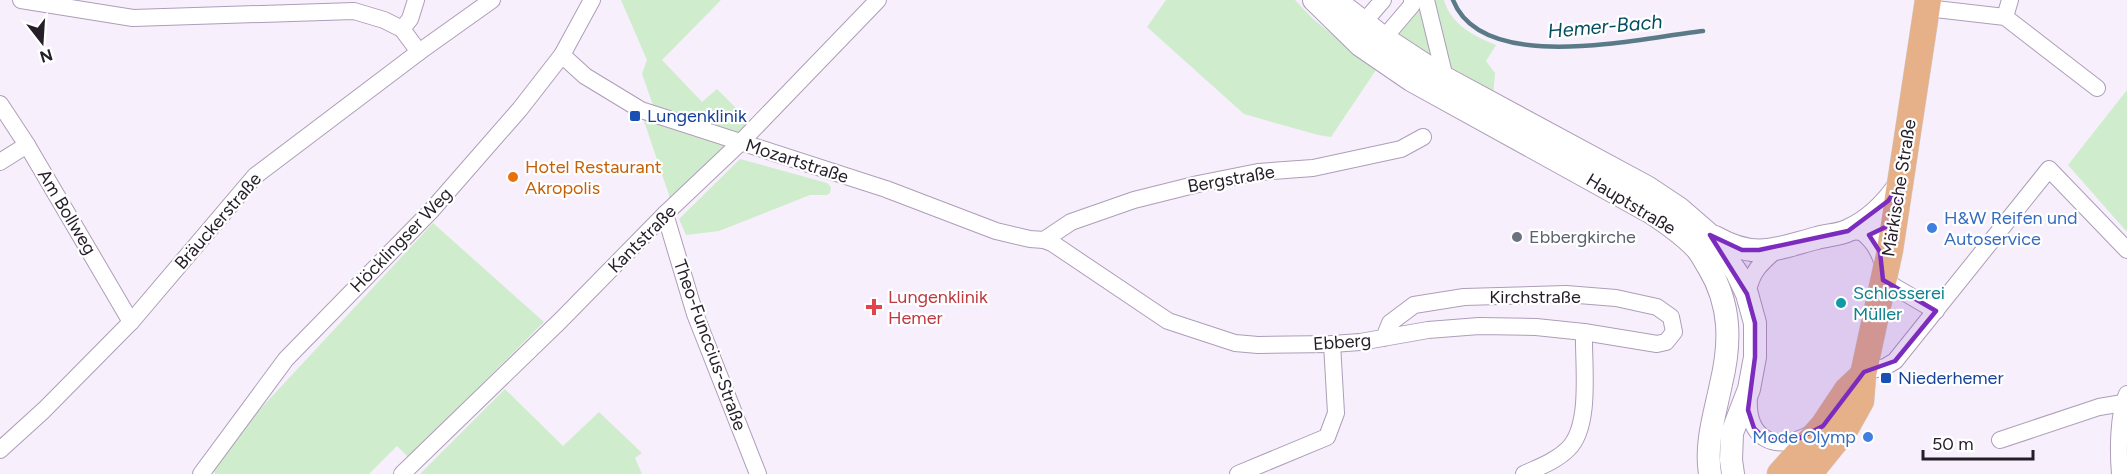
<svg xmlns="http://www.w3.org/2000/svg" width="2127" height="474" font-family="Figtree,sans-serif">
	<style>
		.green { fill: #cfeccc }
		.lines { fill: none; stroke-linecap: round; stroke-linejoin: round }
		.stream { stroke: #5a7a88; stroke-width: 4.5 }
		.street-casing { stroke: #ae9db9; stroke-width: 18 }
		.secondary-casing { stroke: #ae9db9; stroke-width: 24 }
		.primary-casing { stroke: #d3d2d4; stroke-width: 27 }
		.street { stroke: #fff; stroke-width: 16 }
		.secondary { stroke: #fff; stroke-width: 22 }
		.primary { stroke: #e6b088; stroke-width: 26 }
		.marked { fill: #7b2cbf; fill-opacity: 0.2; stroke: #7b2cbf; stroke-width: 4.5; stroke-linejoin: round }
		.transit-dot { fill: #1a4fb4; stroke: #fff; stroke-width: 2 }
		.food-dot { fill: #e8710a; stroke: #fff; stroke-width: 2 }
		.shop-dot { fill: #3f7fe0; stroke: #fff; stroke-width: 2 }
		.worship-dot { fill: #6b7280; stroke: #fff; stroke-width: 2 }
		.culture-dot { fill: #0f9aa8; stroke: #fff; stroke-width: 2 }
		.health-dot { fill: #e0444e; stroke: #fff; stroke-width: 2 }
		.labels { text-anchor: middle; stroke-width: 4.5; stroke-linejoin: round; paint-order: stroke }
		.transit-label { font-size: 18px; fill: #164399; stroke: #fff; text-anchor: start }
		.street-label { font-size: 18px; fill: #251e29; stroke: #fff }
		.food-label { font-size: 18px; fill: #c56008; stroke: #fff; text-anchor: start }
		.shop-label { font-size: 18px; fill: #366cbe; stroke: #fff; text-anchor: start }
		.worship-label { font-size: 18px; fill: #5b616d; stroke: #fff; text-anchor: start }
		.culture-label { font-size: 18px; fill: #0d838f; stroke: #fff; text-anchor: start }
		.health-label { font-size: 18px; fill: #be3a42; stroke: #fff; text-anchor: start }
		.water-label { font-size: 20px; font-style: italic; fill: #054d5e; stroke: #fff }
	</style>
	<rect width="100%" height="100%" fill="#f7f0fc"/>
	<g class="green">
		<polygon points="621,0 721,0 662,60 702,102 717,89 751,123 737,139 654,108 642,74 647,60"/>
		<polygon points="1166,0 1295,0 1313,19 1376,70 1331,137 1318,135 1244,114 1147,27"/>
		<path d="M1420 0H1444C1451 25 1474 36 1496 45L1486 61 1495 73 1493 97 1393 39Z"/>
		<polygon points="2127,90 2127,232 2068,165"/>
		<polygon points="644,114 734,145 669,207 669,195 644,121"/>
		<polygon points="740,159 827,183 831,187 830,193 827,195 810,195 719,231 686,235 679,219"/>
		<polygon points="433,223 544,322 408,457 397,446 369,474 215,474 213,465 239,432"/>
		<polygon points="505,389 563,446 599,412 642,453 635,458 642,474 420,474"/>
	</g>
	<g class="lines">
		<path class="stream" d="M1453 0C1483 77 1643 37 1703 31"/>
		<defs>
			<g id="street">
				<polyline points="21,0 133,18 354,11 384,20 402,29 419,52"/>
				<polyline points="1426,0 1445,78"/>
				<polyline points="1927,8 2005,17 2097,88"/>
				<polyline points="2005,17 2010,0"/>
				<polyline points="402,29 410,19 416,0"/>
				<polyline points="1362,34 1364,22 1383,0"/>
				<polyline points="1375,40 1384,38 1412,5 1412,0"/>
				<polyline points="562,55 585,76 641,110 886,189 996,231 1030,239 1044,240 1052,243 1168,321 1235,343 1258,345 1332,344 1360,342 1428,330 1479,326 1536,327 1584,332 1657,344 1666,342 1674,332 1671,317 1657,307 1616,298 1566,294 1464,297 1414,305 1390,323 1384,338"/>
				<polyline points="0,104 27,145 131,322"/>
				<polyline points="0,162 27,145"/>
				<polyline points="665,214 695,314 758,474"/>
				<path d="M1848 231C1866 233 1878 231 1894 223"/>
				<path d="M1863 233C1876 244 1880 254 1885 270"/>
				<polyline points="1044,240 1071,222 1134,200 1198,184 1258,172 1313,168 1401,149 1423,137"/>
				<polyline points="1883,280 1936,311"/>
				<path d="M1747 294C1752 271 1759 265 1777 249"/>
				<polyline points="1864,372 1885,367 1895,361 2049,169 2127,250"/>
				<path d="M1749 396C1746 439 1775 454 1812 433"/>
				<polyline points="2000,440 2099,407 2123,403"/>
				<polyline points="0,450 44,410 131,322 255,176 419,52 492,0"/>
				<polyline points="201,474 286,359 430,212 520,109 562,55 592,0"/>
				<polyline points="402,474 561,320 665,214 740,143 878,0"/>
				<polyline points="1238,474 1327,437 1336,413 1332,344"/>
				<path d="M1524 474C1539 467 1556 461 1568 449 1592 426 1583 364 1584 332"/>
				<path d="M2120 474C2118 451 2118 415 2127 394"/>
			</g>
			<g id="secondary">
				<path d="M1314 0 1360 45 1411 80 1650 212C1667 223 1683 234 1697 249 1702 255 1705 262 1709 268 1731 305 1731 343 1721 384 1715 414 1705 443 1710 474"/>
				<polyline points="1335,0 1384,38 1445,78 1647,187 1680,209 1710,235 1737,273 1747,294 1755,323 1755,357 1749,389 1732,433 1731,460 1733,474"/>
				<path d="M1715 237C1756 260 1775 249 1817 238 1827 235 1840 235 1849 230 1869 221 1887 203 1900 184"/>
			</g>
			<g id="primary">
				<polyline points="1780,474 1823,426 1847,390 1863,375"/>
				<polyline points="1809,474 1846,428 1861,401 1863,375 1890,250 1928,0"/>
			</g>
		</defs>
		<use href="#street" class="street-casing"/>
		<use href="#secondary" class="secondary-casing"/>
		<use href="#primary" class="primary-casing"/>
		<use href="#street" class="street"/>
		<use href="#secondary" class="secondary"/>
		<use href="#primary" class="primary"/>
	</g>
	<path class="marked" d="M1900 184 1894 223 1869 235 1880 252 1883 280 1936 311 1895 361 1864 372 1823 426 1796 440 1765 439 1754 428 1748 410 1755 357V323L1747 294 1710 235 1742 250H1759L1848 231 1888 201Z"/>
	<g class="transit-dot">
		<rect x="629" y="110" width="12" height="12" rx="3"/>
		<rect x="1880" y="372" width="12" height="12" rx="3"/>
	</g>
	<circle class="food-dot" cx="513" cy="177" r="6"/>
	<g class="shop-dot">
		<circle cx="1932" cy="228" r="6"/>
		<circle cx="1868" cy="437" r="6"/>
	</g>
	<circle class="worship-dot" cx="1517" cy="237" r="6"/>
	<circle class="culture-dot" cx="1841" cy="303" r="6"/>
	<path class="health-dot" d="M871 298h6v6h6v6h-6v6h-6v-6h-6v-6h6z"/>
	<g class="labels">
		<g class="transit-label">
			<text x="647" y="122">Lungenklinik</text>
			<text x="1898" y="384">Niederhemer</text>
		</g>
		<g class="street-label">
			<text transform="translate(797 161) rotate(18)" y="6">Mozartstraße</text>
			<text transform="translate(1231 179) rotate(-10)" y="6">Bergstraße</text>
			<text transform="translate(1899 188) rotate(-81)" y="6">Märkische Straße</text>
			<text transform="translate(1631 204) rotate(31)" y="6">Hauptstraße</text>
			<text transform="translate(67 212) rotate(59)" y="6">Am Bollweg</text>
			<text transform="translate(218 221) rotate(-49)" y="6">Bräuckerstraße</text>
			<text transform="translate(642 239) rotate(-45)" y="6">Kantstraße</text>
			<text transform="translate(401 240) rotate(-46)" y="6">Höcklingser Weg</text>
			<text x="1535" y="303">Kirchstraße</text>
			<text transform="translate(1342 342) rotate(-4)" y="6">Ebberg</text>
			<text transform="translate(710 345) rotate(70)" y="6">Theo-Funccius-Straße</text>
		</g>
		<g class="food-label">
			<text x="525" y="173">Hotel Restaurant<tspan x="525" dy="21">Akropolis</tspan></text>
		</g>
		<g class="shop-label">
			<text x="1944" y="224">H&amp;W Reifen und<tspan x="1944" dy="21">Autoservice</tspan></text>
			<text x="1856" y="443" text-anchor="end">Mode Olymp</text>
		</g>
		<g class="worship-label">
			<text x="1529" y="243">Ebbergkirche</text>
		</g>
		<g class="culture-label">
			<text x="1853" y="299">Schlosserei<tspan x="1853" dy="21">Müller</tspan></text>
		</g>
		<g class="health-label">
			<text x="888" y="303">Lungenklinik<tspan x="888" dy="21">Hemer</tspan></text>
		</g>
		<g class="water-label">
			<text transform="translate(1605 26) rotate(-5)" y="7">Hemer-Bach</text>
		</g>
	</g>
	<g transform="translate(42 42) rotate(163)" stroke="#ffffff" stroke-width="4.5" paint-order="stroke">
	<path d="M0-4.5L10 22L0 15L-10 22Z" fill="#251e29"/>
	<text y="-9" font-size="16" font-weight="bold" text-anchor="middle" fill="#251e29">N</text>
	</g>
	<path d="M1923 450v9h110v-9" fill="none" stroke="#251e29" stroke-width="3"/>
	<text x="1932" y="450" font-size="18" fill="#251e29" stroke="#ffffff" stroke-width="4.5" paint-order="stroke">50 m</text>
</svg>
